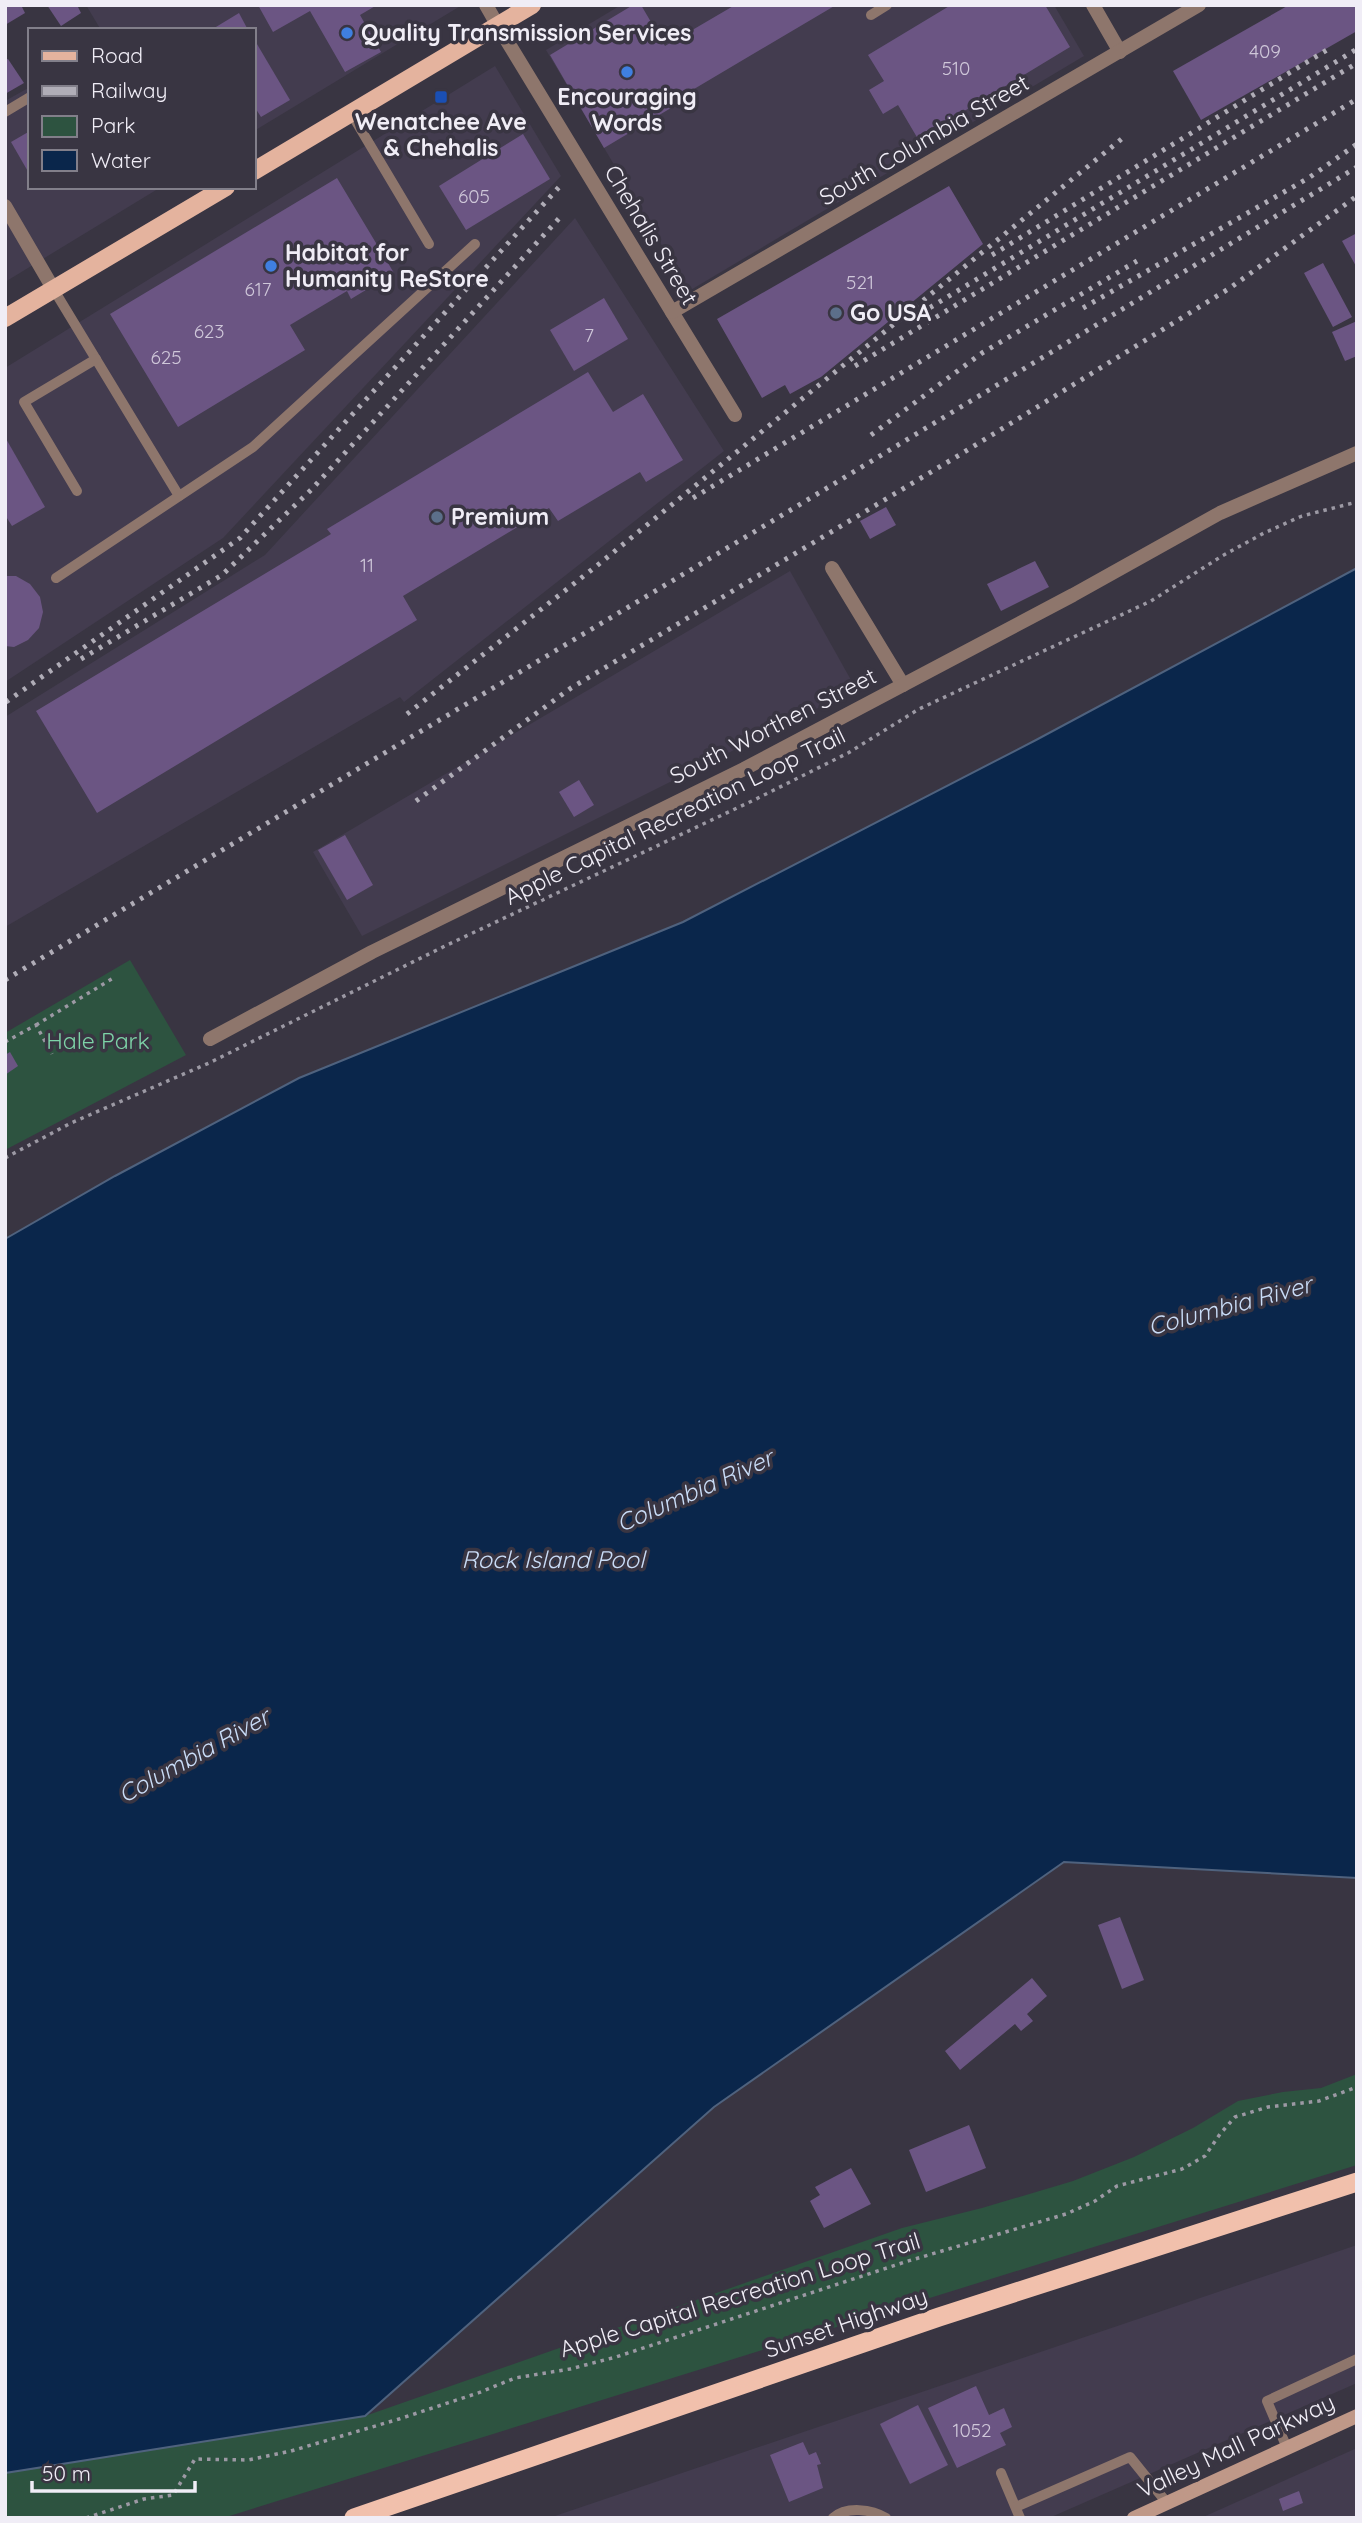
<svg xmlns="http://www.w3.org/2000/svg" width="1362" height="2523" font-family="Quicksand,sans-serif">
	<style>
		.built { fill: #433c4f }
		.green { fill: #2d5340 }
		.water { fill: #0a264b; stroke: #4f627e; stroke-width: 2 }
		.building { fill: #6b5583 }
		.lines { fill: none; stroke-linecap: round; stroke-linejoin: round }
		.path { stroke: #9c99a4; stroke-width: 3.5; stroke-dasharray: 3.5 5; stroke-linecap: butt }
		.service { stroke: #8e766c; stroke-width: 10 }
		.minor { stroke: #8e766c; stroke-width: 14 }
		.tertiary { stroke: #8e766c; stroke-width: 14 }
		.secondary { stroke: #bf9888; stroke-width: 14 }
		.primary { stroke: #e4b39e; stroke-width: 18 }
		.trunk { stroke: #f1c0ac; stroke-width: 19 }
		.rail { stroke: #b0adb7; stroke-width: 5; stroke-dasharray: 3.5 7; stroke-linecap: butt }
		.shop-dot { fill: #3f7fe0; stroke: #393542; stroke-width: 2.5 }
		.transit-dot { fill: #1a4fb4; stroke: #393542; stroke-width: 2.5 }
		.service-dot { fill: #5c6f8a; stroke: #393542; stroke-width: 2.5 }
		.labels { text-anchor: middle; stroke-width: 7; stroke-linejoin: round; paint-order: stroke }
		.number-label { font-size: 19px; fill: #cfc7d9 }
		.poi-label { font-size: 23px; font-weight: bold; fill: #f0edf6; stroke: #393542; text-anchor: start }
		.street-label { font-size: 23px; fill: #f0edf6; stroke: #393542 }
		.park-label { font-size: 23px; fill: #7dd3a7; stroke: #393542 }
		.water-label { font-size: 24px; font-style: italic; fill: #c9dcf7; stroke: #393542 }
	</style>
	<rect width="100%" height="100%" fill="#393542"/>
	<g class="built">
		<polygon points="86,5 462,5 254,131 254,30 101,30"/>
		<polygon points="621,5 1054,5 1084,56 689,291 546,50"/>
		<polygon points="495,66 561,176 223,538 5,682 5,368"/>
		<polygon points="30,87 30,187 161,187 5,282 5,101"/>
		<polygon points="575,218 724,451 404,702 400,697 5,927 5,717 265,555"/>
		<polygon points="790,571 856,689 362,936 313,852"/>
		<polygon points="1357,2245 1357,2383 1049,2518 549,2518"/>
		<polygon points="1357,2448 1357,2518 1201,2518"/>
	</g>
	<g class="green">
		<polygon points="130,960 186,1055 5,1150 5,1033"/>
		<polygon points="1357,2074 1357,2165 223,2518 5,2518 5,2473 365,2416 902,2228 982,2208 1073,2181 1134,2157 1193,2128 1238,2101 1283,2092 1321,2088"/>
	</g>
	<polygon class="water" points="1357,568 1357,1878 1064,1862 714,2107 365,2416 5,2473 5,1239 115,1176 299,1078 683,922 1036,740"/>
	<g class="building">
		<polygon points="5,5 21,5 25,13 5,25"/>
		<polygon points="47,5 77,5 81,13 61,26"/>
		<polygon points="258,5 377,5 360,15 381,52 345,72 310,11 273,32"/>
		<polygon points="633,5 641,5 665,46 735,5 836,5 689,92 691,96 604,148 550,55"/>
		<polygon points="951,5 1045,5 1070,47 918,139 898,105 883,114 869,90 884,81 868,55"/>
		<polygon points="1289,5 1357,5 1357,31 1201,120 1173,71"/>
		<polygon points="239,13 248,30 211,30"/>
		<polygon points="254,39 290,100 261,117 254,106"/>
		<polygon points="8,59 24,83 5,94 5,60"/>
		<polygon points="30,131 30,175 11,142"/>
		<polygon points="523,134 550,179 466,230 439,186"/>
		<polygon points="337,178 394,273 351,299 347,291 290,325 305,350 178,427 110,314"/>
		<polygon points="949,186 983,244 821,377 790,394 785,385 762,398 717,319"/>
		<polygon points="1357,233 1357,268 1342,241"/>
		<polygon points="1323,263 1352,317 1333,327 1304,273"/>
		<polygon points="604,298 628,339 574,371 550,330"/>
		<polygon points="1357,321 1357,356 1345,361 1332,332"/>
		<polygon points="588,372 613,412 643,394 683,460 646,482 640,472 558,521 549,508 403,596 417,620 97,813 36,711 331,534 327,529"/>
		<polygon points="5,437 45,507 12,526 5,515"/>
		<polygon points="886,507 896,525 870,539 860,521"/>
		<polygon points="1035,561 1049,587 1001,611 987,584"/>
		<polygon points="5,576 16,576 30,584 40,597 43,612 39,628 28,640 14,647 5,646"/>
		<polygon points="579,780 594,805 574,817 559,792"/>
		<polygon points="345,835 373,885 347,900 318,850"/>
		<polygon points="10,1052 18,1066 5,1075 5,1055"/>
		<polygon points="1120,1917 1144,1980 1122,1989 1098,1925"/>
		<polygon points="1032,1978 1047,1996 1027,2014 1033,2021 1021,2031 1015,2024 960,2070 945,2051"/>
		<polygon points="969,2125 986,2168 926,2192 909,2150"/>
		<polygon points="851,2168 871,2204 824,2228 810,2201 820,2195 815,2187"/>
		<polygon points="976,2386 989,2415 1004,2408 1012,2427 1000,2433 1006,2445 957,2468 928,2408"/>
		<polygon points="918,2405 948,2465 910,2484 880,2424"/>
		<polygon points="803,2442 809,2455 816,2452 821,2464 817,2465 823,2488 789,2502 770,2455"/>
		<polygon points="1299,2491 1303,2503 1283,2511 1279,2499"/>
	</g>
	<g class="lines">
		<g class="path">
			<polyline points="36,1025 115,977"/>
			<polyline points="5,1042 36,1025 52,1054"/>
			<polyline points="5,1158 71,1123 209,1063 445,946 754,800 848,753 919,709 1151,601 1222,556 1264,533 1302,516 1357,502"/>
			<polyline points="86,2518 144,2499 173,2495 195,2459 248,2460 291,2451 399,2419 478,2393 515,2378 570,2369 616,2357 905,2262 1066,2214 1095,2201 1117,2186 1182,2169 1205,2156 1220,2134 1235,2117 1268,2107 1319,2101 1357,2087"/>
		</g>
		<g class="service">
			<polyline points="871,15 887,5"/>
			<polyline points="5,112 30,97"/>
			<polyline points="351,113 429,244"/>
			<polyline points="54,290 179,496"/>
			<polyline points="77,491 24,402 96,359"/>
			<polyline points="56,578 253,447 475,244"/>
			<polyline points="1287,2448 1267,2401 1357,2359"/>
			<polyline points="1001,2473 1020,2518"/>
			<polyline points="1016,2507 1130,2457 1167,2503"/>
			<path d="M833 2518C846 2506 872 2509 886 2518"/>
		</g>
		<g class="minor">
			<polyline points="486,5 498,26"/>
			<polyline points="5,206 54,290"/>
			<polyline points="672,312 735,415"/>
			<polyline points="832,568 903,685"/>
			<polyline points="210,1039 372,952 744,769 1073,595 1220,513 1357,453"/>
		</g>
		<g class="tertiary">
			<polyline points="1093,5 1120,52"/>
			<polyline points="498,26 672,312 1199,5"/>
		</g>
		<polyline class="secondary" points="1134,2518 1357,2416"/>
		<g class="primary">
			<polyline points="254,171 532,5"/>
			<polyline points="5,318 226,187"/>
		</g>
		<polyline class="trunk" points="354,2518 939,2317 1357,2182"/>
		<g class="rail">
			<polyline points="992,255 1330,48"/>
			<polyline points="1083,308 1310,177 1357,144"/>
			<polyline points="921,313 1357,49"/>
			<polyline points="855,366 1357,63"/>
			<polyline points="871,435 982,353 1137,261"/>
			<polyline points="693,498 1357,99"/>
			<polyline points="81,659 222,575 311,490 563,214"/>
			<polyline points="6,702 240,538 560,186"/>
			<polyline points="407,714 594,568 1124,137"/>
			<polyline points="416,801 571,688 961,454 1230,288 1357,196"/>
			<polyline points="5,980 794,508 1357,167"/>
		</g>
	</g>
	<g class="shop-dot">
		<circle cx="347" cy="33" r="7"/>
		<circle cx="627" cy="72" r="7"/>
		<circle cx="271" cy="266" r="7"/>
	</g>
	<rect class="transit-dot" x="434" y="90" width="14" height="14" rx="3.5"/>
	<g class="service-dot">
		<circle cx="836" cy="313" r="7"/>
		<circle cx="437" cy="517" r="7"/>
	</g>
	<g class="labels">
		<g class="number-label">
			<text x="1265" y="58">409</text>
			<text x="956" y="75">510</text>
			<text x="474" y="203">605</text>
			<text x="860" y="289">521</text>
			<text x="258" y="296">617</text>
			<text x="209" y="338">623</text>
			<text x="589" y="342">7</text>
			<text x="166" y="364">625</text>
			<text x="367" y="572">11</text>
			<text x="972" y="2437">1052</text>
		</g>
		<g class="poi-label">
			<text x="361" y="41">Quality Transmission Services</text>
			<text x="627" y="105" text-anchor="middle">Encouraging<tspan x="627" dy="26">Words</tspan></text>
			<text x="441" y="130" text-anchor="middle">Wenatchee Ave<tspan x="441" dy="26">&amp; Chehalis</tspan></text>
			<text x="285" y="261">Habitat for<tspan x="285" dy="26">Humanity ReStore</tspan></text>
			<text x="850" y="321">Go USA</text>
			<text x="451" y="525">Premium</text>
		</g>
		<g class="street-label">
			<text transform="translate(924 140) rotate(-30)" y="8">South Columbia Street</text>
			<text transform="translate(651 235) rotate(59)" y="8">Chehalis Street</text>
			<text transform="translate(773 726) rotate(-27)" y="8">South Worthen Street</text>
			<text transform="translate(675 816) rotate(-26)" y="8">Apple Capital Recreation Loop Trail</text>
			<text transform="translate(740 2295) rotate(-17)" y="8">Apple Capital Recreation Loop Trail</text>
			<text transform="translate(846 2323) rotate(-19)" y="8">Sunset Highway</text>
			<text transform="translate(1236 2446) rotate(-25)" y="8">Valley Mall Parkway</text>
		</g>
		<g class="park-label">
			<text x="98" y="1049">Hale Park</text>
		</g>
		<g class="water-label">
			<text transform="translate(1230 1306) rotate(-15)" y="8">Columbia River</text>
			<text transform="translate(695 1491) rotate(-24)" y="8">Columbia River</text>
			<text x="553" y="1568">Rock Island Pool</text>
			<text transform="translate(194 1756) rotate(-29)" y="8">Columbia River</text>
		</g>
	</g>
	<rect width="1362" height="2523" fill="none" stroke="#f0edf6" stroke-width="14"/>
	<rect x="28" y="28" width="228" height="161" fill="#393542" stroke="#827f8a" stroke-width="2"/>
	<rect x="42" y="51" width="35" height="10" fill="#e4b39e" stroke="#827f8a" stroke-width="2"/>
	<text x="91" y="63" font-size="21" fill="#f0edf6">Road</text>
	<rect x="42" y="86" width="35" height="10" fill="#b0adb7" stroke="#827f8a" stroke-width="2"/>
	<text x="91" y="98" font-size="21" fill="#f0edf6">Railway</text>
	<rect x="42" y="116" width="35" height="21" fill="#2d5340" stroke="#827f8a" stroke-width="2"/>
	<text x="91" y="133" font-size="21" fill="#f0edf6">Park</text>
	<rect x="42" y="150" width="35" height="21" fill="#0a264b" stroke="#827f8a" stroke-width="2"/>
	<text x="91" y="168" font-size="21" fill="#f0edf6">Water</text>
	<path d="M32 2481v10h163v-10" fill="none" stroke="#f0edf6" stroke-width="3.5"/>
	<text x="42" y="2481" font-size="21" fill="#f0edf6" stroke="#393542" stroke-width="5" paint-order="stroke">50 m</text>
</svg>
